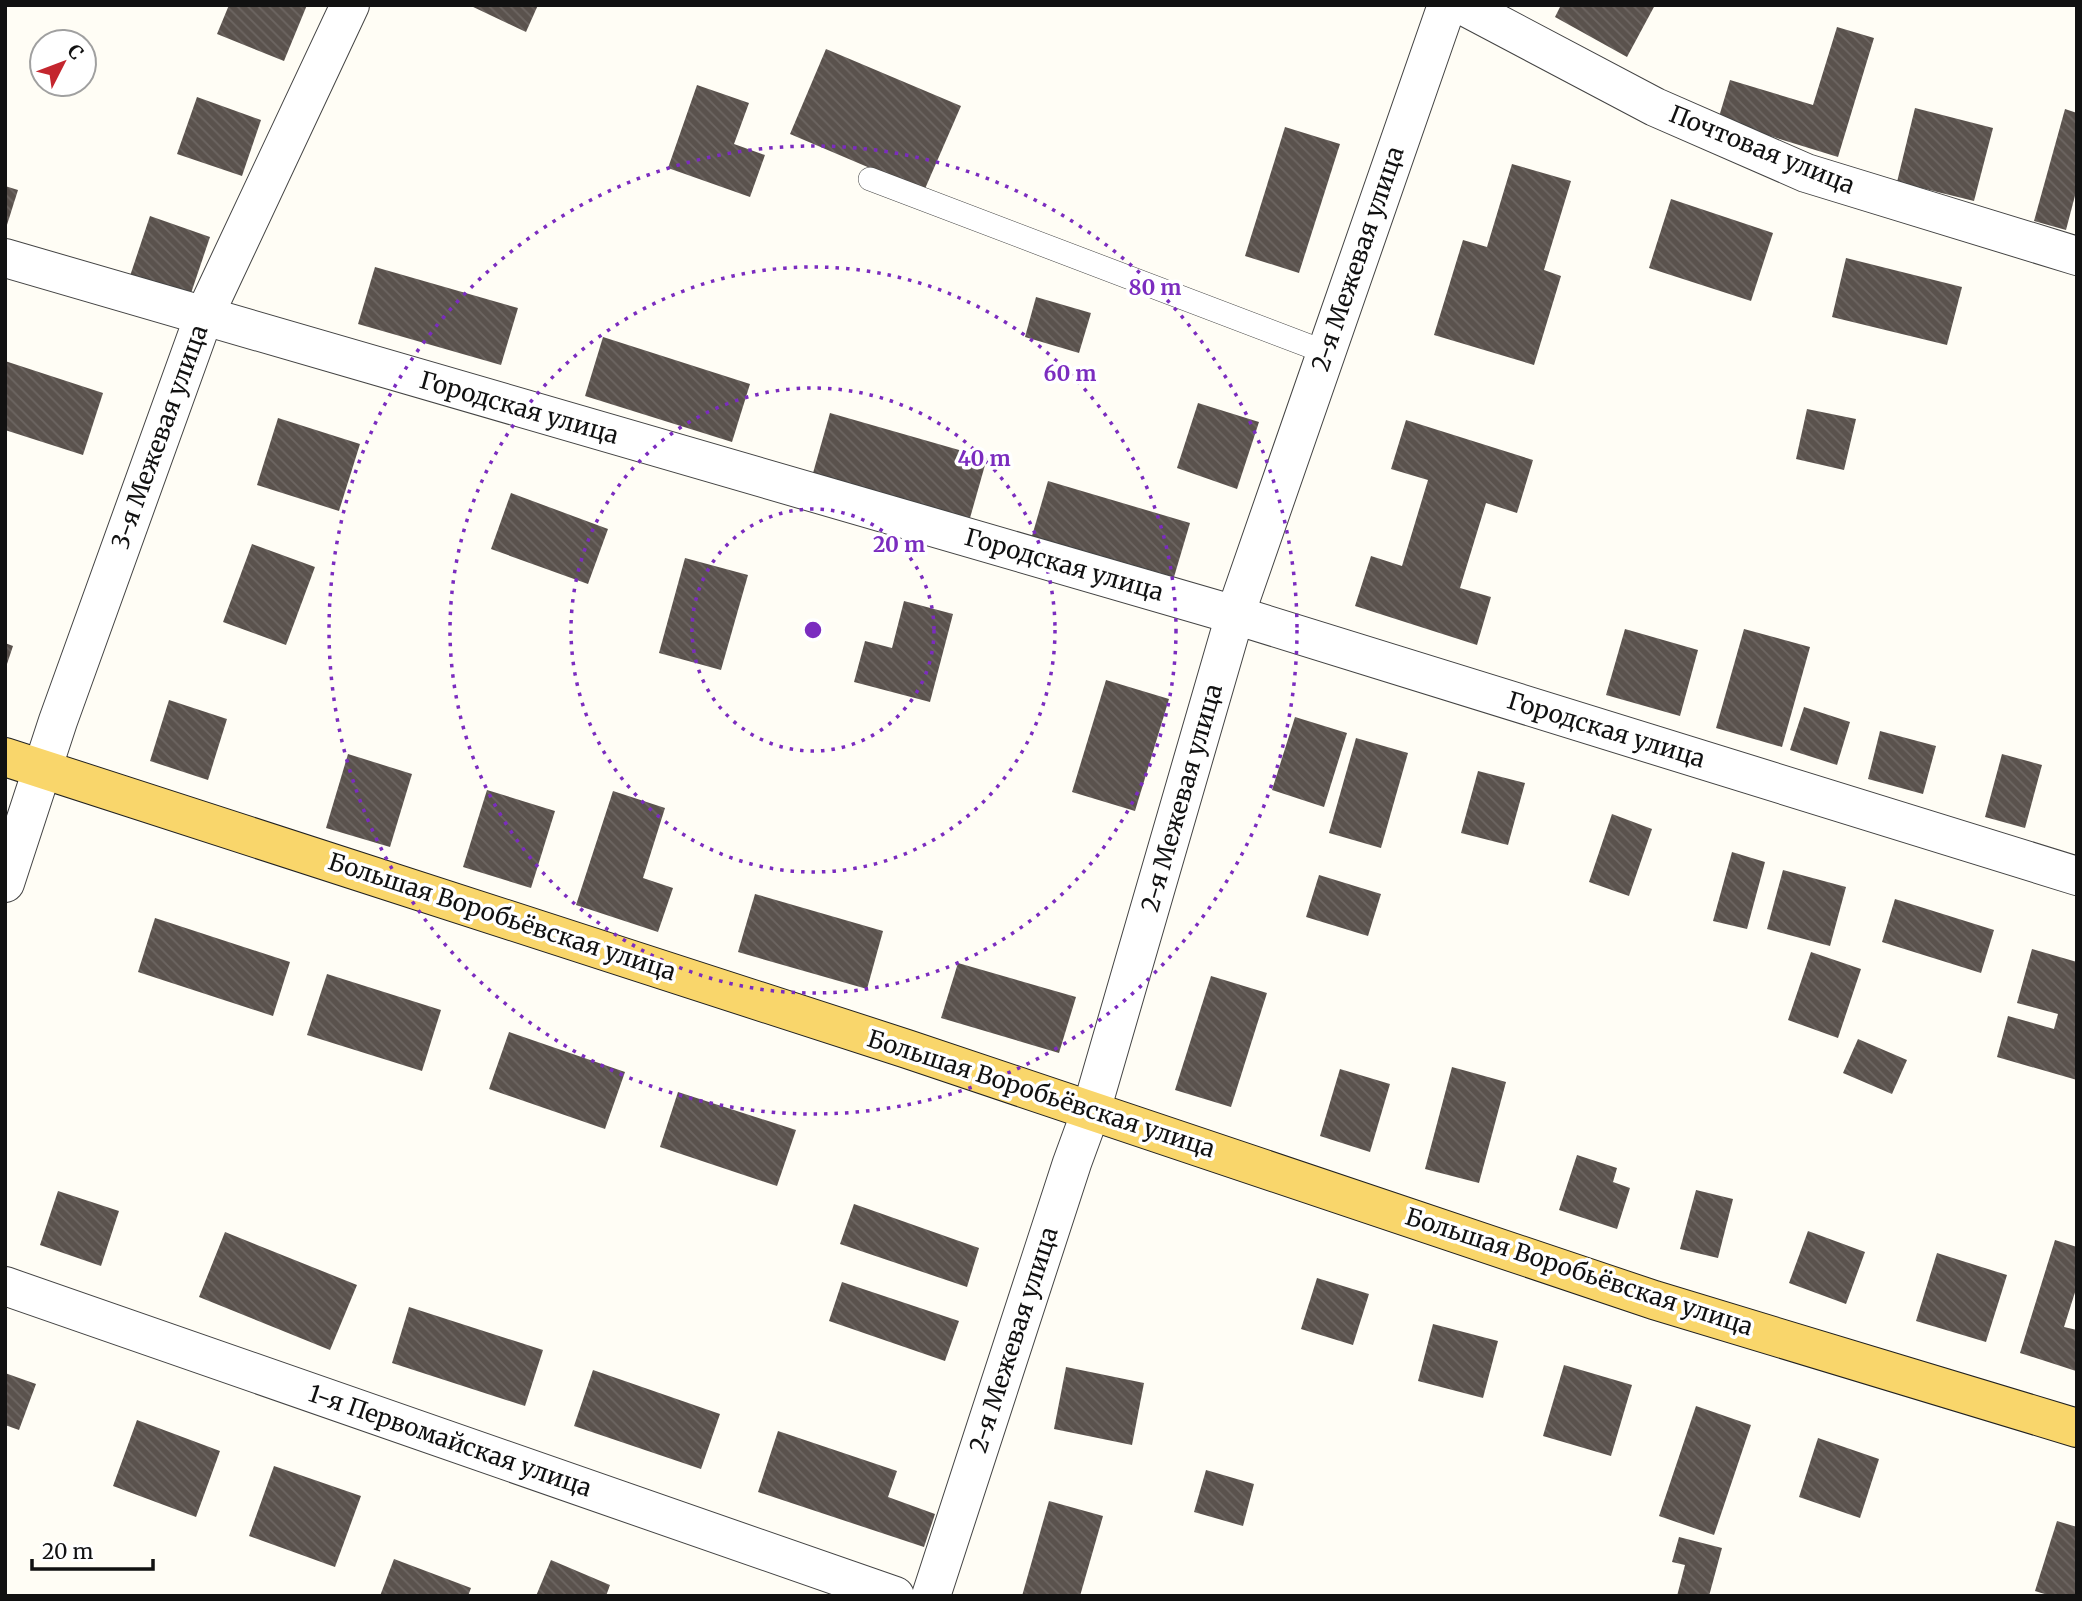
<svg xmlns="http://www.w3.org/2000/svg" width="2082" height="1601" font-family="Merriweather,serif">
	<style>
		.building { fill: url(#building-back-hatch) }
		.lines { fill: none; stroke-linecap: round; stroke-linejoin: round }
		.lane-casing { stroke: #444; stroke-width: 24 }
		.street-casing { stroke: #444; stroke-width: 40 }
		.primary-casing { stroke: #222; stroke-width: 40 }
		.lane { stroke: #fff; stroke-width: 23 }
		.street { stroke: #fff; stroke-width: 38 }
		.primary { stroke: #f9d66b; stroke-width: 38 }
		.ring { fill: none; stroke: #7b2cbf; stroke-width: 3.5; stroke-dasharray: 3.5 7 }
		.labels { text-anchor: middle; stroke-width: 7; stroke-linejoin: round; paint-order: stroke }
		.street-label { font-size: 24px; fill: #111; stroke: #fff }
		.centre { fill: #7b2cbf; stroke: #fff; stroke-width: 3.5 }
		.ring-label { font-size: 21px; text-anchor: middle; font-weight: bold; fill: #7b2cbf; stroke: #fff; stroke-width: 7; stroke-linejoin: round; paint-order: stroke }
	</style>
	<defs>
		<pattern id="building-back-hatch" width="6" height="6" patternUnits="userSpaceOnUse" patternTransform="scale(1.75)"><rect width="6" height="6" fill="#5a524d"/><path d="M-1 5l2 2M0 0l6 6M5-1l2 2" fill="none" stroke="#6d6662"/></pattern>
	</defs>
	<rect width="100%" height="100%" fill="#fffdf5"/>
	<g class="building">
		<polygon points="229,5 307,5 284,61 217,34"/>
		<polygon points="469,5 538,5 526,32"/>
		<polygon points="1561,5 1655,5 1627,57 1555,17"/>
		<polygon points="1837,27 1874,38 1838,157 1718,120 1730,80 1813,105"/>
		<polygon points="826,49 961,106 924,191 790,134"/>
		<polygon points="697,85 749,103 734,144 765,155 750,197 668,168"/>
		<polygon points="197,97 261,120 242,176 177,154"/>
		<polygon points="1915,108 1993,128 1974,201 1897,182"/>
		<polygon points="2065,109 2077,113 2077,188 2066,230 2034,221"/>
		<polygon points="1285,127 1340,144 1299,273 1245,256"/>
		<polygon points="1512,164 1571,181 1544,270 1561,276 1534,365 1434,335 1463,240 1487,247"/>
		<polygon points="5,186 18,190 6,228 5,228"/>
		<polygon points="1671,199 1773,233 1751,301 1649,268"/>
		<polygon points="150,216 210,237 187,305 127,285"/>
		<polygon points="1846,258 1962,287 1947,345 1832,317"/>
		<polygon points="375,267 518,308 501,365 358,324"/>
		<polygon points="1036,297 1091,313 1079,353 1025,337"/>
		<polygon points="603,337 750,384 732,442 585,396"/>
		<polygon points="5,361 103,393 83,455 5,430"/>
		<polygon points="1198,403 1259,422 1237,489 1177,468"/>
		<polygon points="1807,409 1856,419 1844,470 1796,459"/>
		<polygon points="830,413 987,458 970,518 813,473"/>
		<polygon points="278,418 360,444 339,511 257,485"/>
		<polygon points="1406,420 1533,460 1517,513 1486,503 1460,588 1491,597 1477,645 1355,606 1371,556 1402,566 1428,480 1391,469"/>
		<polygon points="1048,481 1190,523 1174,577 1032,536"/>
		<polygon points="511,493 608,529 588,584 491,549"/>
		<polygon points="252,544 315,567 286,645 223,622"/>
		<polygon points="685,558 748,575 721,670 659,653"/>
		<polygon points="904,601 953,614 930,702 854,682 865,641 892,648"/>
		<polygon points="1625,629 1698,650 1680,716 1606,695"/>
		<polygon points="1744,629 1810,647 1782,747 1716,728"/>
		<polygon points="5,643 13,646 6,667 5,667"/>
		<polygon points="1106,680 1169,699 1135,811 1072,792"/>
		<polygon points="169,700 227,719 208,780 150,761"/>
		<polygon points="1804,707 1850,722 1837,765 1790,750"/>
		<polygon points="1295,717 1347,733 1324,807 1272,790"/>
		<polygon points="1880,731 1936,746 1923,794 1868,779"/>
		<polygon points="1356,738 1408,753 1381,848 1329,833"/>
		<polygon points="348,754 412,774 390,847 326,828"/>
		<polygon points="2002,754 2042,765 2025,828 1985,817"/>
		<polygon points="1478,771 1525,783 1508,845 1461,833"/>
		<polygon points="487,790 555,811 531,888 463,867"/>
		<polygon points="613,791 665,808 643,878 673,888 658,932 576,905"/>
		<polygon points="1612,814 1652,829 1629,896 1589,882"/>
		<polygon points="1732,852 1765,862 1747,929 1713,921"/>
		<polygon points="1783,870 1846,887 1830,946 1767,929"/>
		<polygon points="1319,875 1381,894 1368,936 1306,917"/>
		<polygon points="755,894 883,931 867,989 738,952"/>
		<polygon points="1895,899 1994,930 1981,973 1882,942"/>
		<polygon points="155,918 290,962 273,1016 138,972"/>
		<polygon points="2032,949 2077,962 2077,1080 1997,1057 2008,1016 2054,1029 2058,1014 2017,1003"/>
		<polygon points="1811,952 1861,969 1838,1038 1788,1020"/>
		<polygon points="958,963 1076,997 1059,1053 941,1018"/>
		<polygon points="327,974 441,1010 422,1071 307,1035"/>
		<polygon points="1211,976 1267,993 1231,1107 1175,1090"/>
		<polygon points="509,1032 625,1072 605,1129 489,1089"/>
		<polygon points="1858,1039 1907,1060 1892,1094 1843,1073"/>
		<polygon points="1452,1067 1506,1082 1479,1183 1425,1169"/>
		<polygon points="1340,1069 1390,1084 1370,1152 1320,1136"/>
		<polygon points="678,1092 796,1130 777,1186 660,1147"/>
		<polygon points="1577,1155 1617,1168 1613,1182 1630,1188 1617,1229 1559,1210"/>
		<polygon points="1696,1190 1733,1199 1718,1258 1680,1249"/>
		<polygon points="58,1191 119,1211 101,1266 40,1245"/>
		<polygon points="854,1204 979,1248 967,1287 840,1244"/>
		<polygon points="1808,1231 1865,1252 1846,1304 1789,1283"/>
		<polygon points="225,1232 357,1285 330,1350 199,1297"/>
		<polygon points="2055,1240 2077,1247 2077,1286 2064,1327 2077,1330 2076,1371 2020,1353"/>
		<polygon points="1937,1253 2007,1275 1986,1342 1916,1321"/>
		<polygon points="1317,1278 1369,1294 1353,1345 1301,1329"/>
		<polygon points="842,1282 959,1321 945,1361 829,1321"/>
		<polygon points="409,1307 543,1350 525,1406 392,1363"/>
		<polygon points="1433,1324 1498,1341 1483,1398 1418,1381"/>
		<polygon points="1564,1365 1632,1385 1611,1456 1543,1436"/>
		<polygon points="1066,1367 1144,1383 1132,1445 1054,1429"/>
		<polygon points="593,1370 720,1414 701,1469 574,1426"/>
		<polygon points="5,1373 36,1384 19,1430 5,1425"/>
		<polygon points="1696,1406 1751,1425 1714,1535 1659,1516"/>
		<polygon points="137,1420 220,1451 196,1517 113,1486"/>
		<polygon points="778,1431 897,1471 888,1497 935,1514 924,1547 758,1492"/>
		<polygon points="1818,1438 1879,1459 1860,1518 1799,1497"/>
		<polygon points="274,1466 361,1496 335,1567 249,1536"/>
		<polygon points="1206,1470 1254,1484 1243,1526 1194,1512"/>
		<polygon points="1049,1501 1103,1516 1080,1596 1022,1596"/>
		<polygon points="2057,1521 2077,1527 2077,1596 2051,1596 2035,1591"/>
		<polygon points="1679,1537 1722,1548 1709,1596 1677,1596 1685,1565 1672,1562"/>
		<polygon points="394,1559 471,1588 468,1596 380,1596"/>
		<polygon points="551,1560 610,1585 606,1596 536,1596"/>
	</g>
	<g class="lines">
		<defs>
			<polyline id="lane" points="870,179 1325,352"/>
			<g id="street">
				<polyline points="1462,5 1655,107 1806,173 2077,256"/>
				<polyline points="5,258 1235,615 2077,876"/>
				<polyline points="5,883 58,721 204,316 350,5"/>
				<polyline points="5,1286 895,1596"/>
				<polyline points="931,1596 1072,1163 1091,1111 1235,615 1447,5"/>
			</g>
			<polyline id="primary" points="5,757 907,1049 1654,1300 2077,1428"/>
		</defs>
		<use href="#lane" class="lane-casing"/>
		<use href="#street" class="street-casing"/>
		<use href="#primary" class="primary-casing"/>
		<use href="#lane" class="lane"/>
		<use href="#street" class="street"/>
		<use href="#primary" class="primary"/>
	</g>
	<g class="ring">
		<circle cx="813" cy="630" r="121"/>
		<circle cx="813" cy="630" r="242"/>
		<circle cx="813" cy="630" r="363"/>
		<circle cx="813" cy="630" r="484"/>
	</g>
	<g class="labels">
		<g class="street-label">
			<text transform="translate(1762 150) rotate(22)" y="8">Почтовая улица</text>
			<text transform="translate(1358 259) rotate(-71)" y="8">2-я Межевая улица</text>
			<text transform="translate(519 408) rotate(16)" y="8">Городская улица</text>
			<text transform="translate(160 437) rotate(-70)" y="8">3-я Межевая улица</text>
			<text transform="translate(1064 565) rotate(16)" y="8">Городская улица</text>
			<text transform="translate(1606 730) rotate(17)" y="8">Городская улица</text>
			<text transform="translate(1182 798) rotate(-74)" y="8">2-я Межевая улица</text>
			<text transform="translate(502 917) rotate(18)" y="8">Большая Воробьёвская улица</text>
			<text transform="translate(1041 1094) rotate(18)" y="8">Большая Воробьёвская улица</text>
			<text transform="translate(1579 1272) rotate(18)" y="8">Большая Воробьёвская улица</text>
			<text transform="translate(1014 1340) rotate(-72)" y="8">2-я Межевая улица</text>
			<text transform="translate(450 1441) rotate(19)" y="8">1-я Первомайская улица</text>
		</g>
	</g>
	<circle cx="813" cy="630" r="10" class="centre"/>
	<g class="ring-label">
		<text x="1155" y="295">80 m</text>
		<text x="1070" y="381">60 m</text>
		<text x="984" y="466">40 m</text>
		<text x="899" y="552">20 m</text>
	</g>
	<rect width="2082" height="1601" fill="none" stroke="#111111" stroke-width="14"/>
	<g transform="translate(63 63) rotate(48)"><circle r="33" fill="#ffffff" stroke="#a0a0a0" stroke-width="2"/>
	<path d="M0-5L12 26L0 18L-12 26Z" fill="#c4262e"/>
	<text y="-10" font-size="19" font-weight="bold" text-anchor="middle" fill="#111111">С</text>
	</g>
	<path d="M32 1559v10h121v-10" fill="none" stroke="#111111" stroke-width="3.5"/>
	<text x="42" y="1559" font-size="21" fill="#111111" stroke="#ffffff" stroke-width="5" paint-order="stroke">20 m</text>
</svg>
